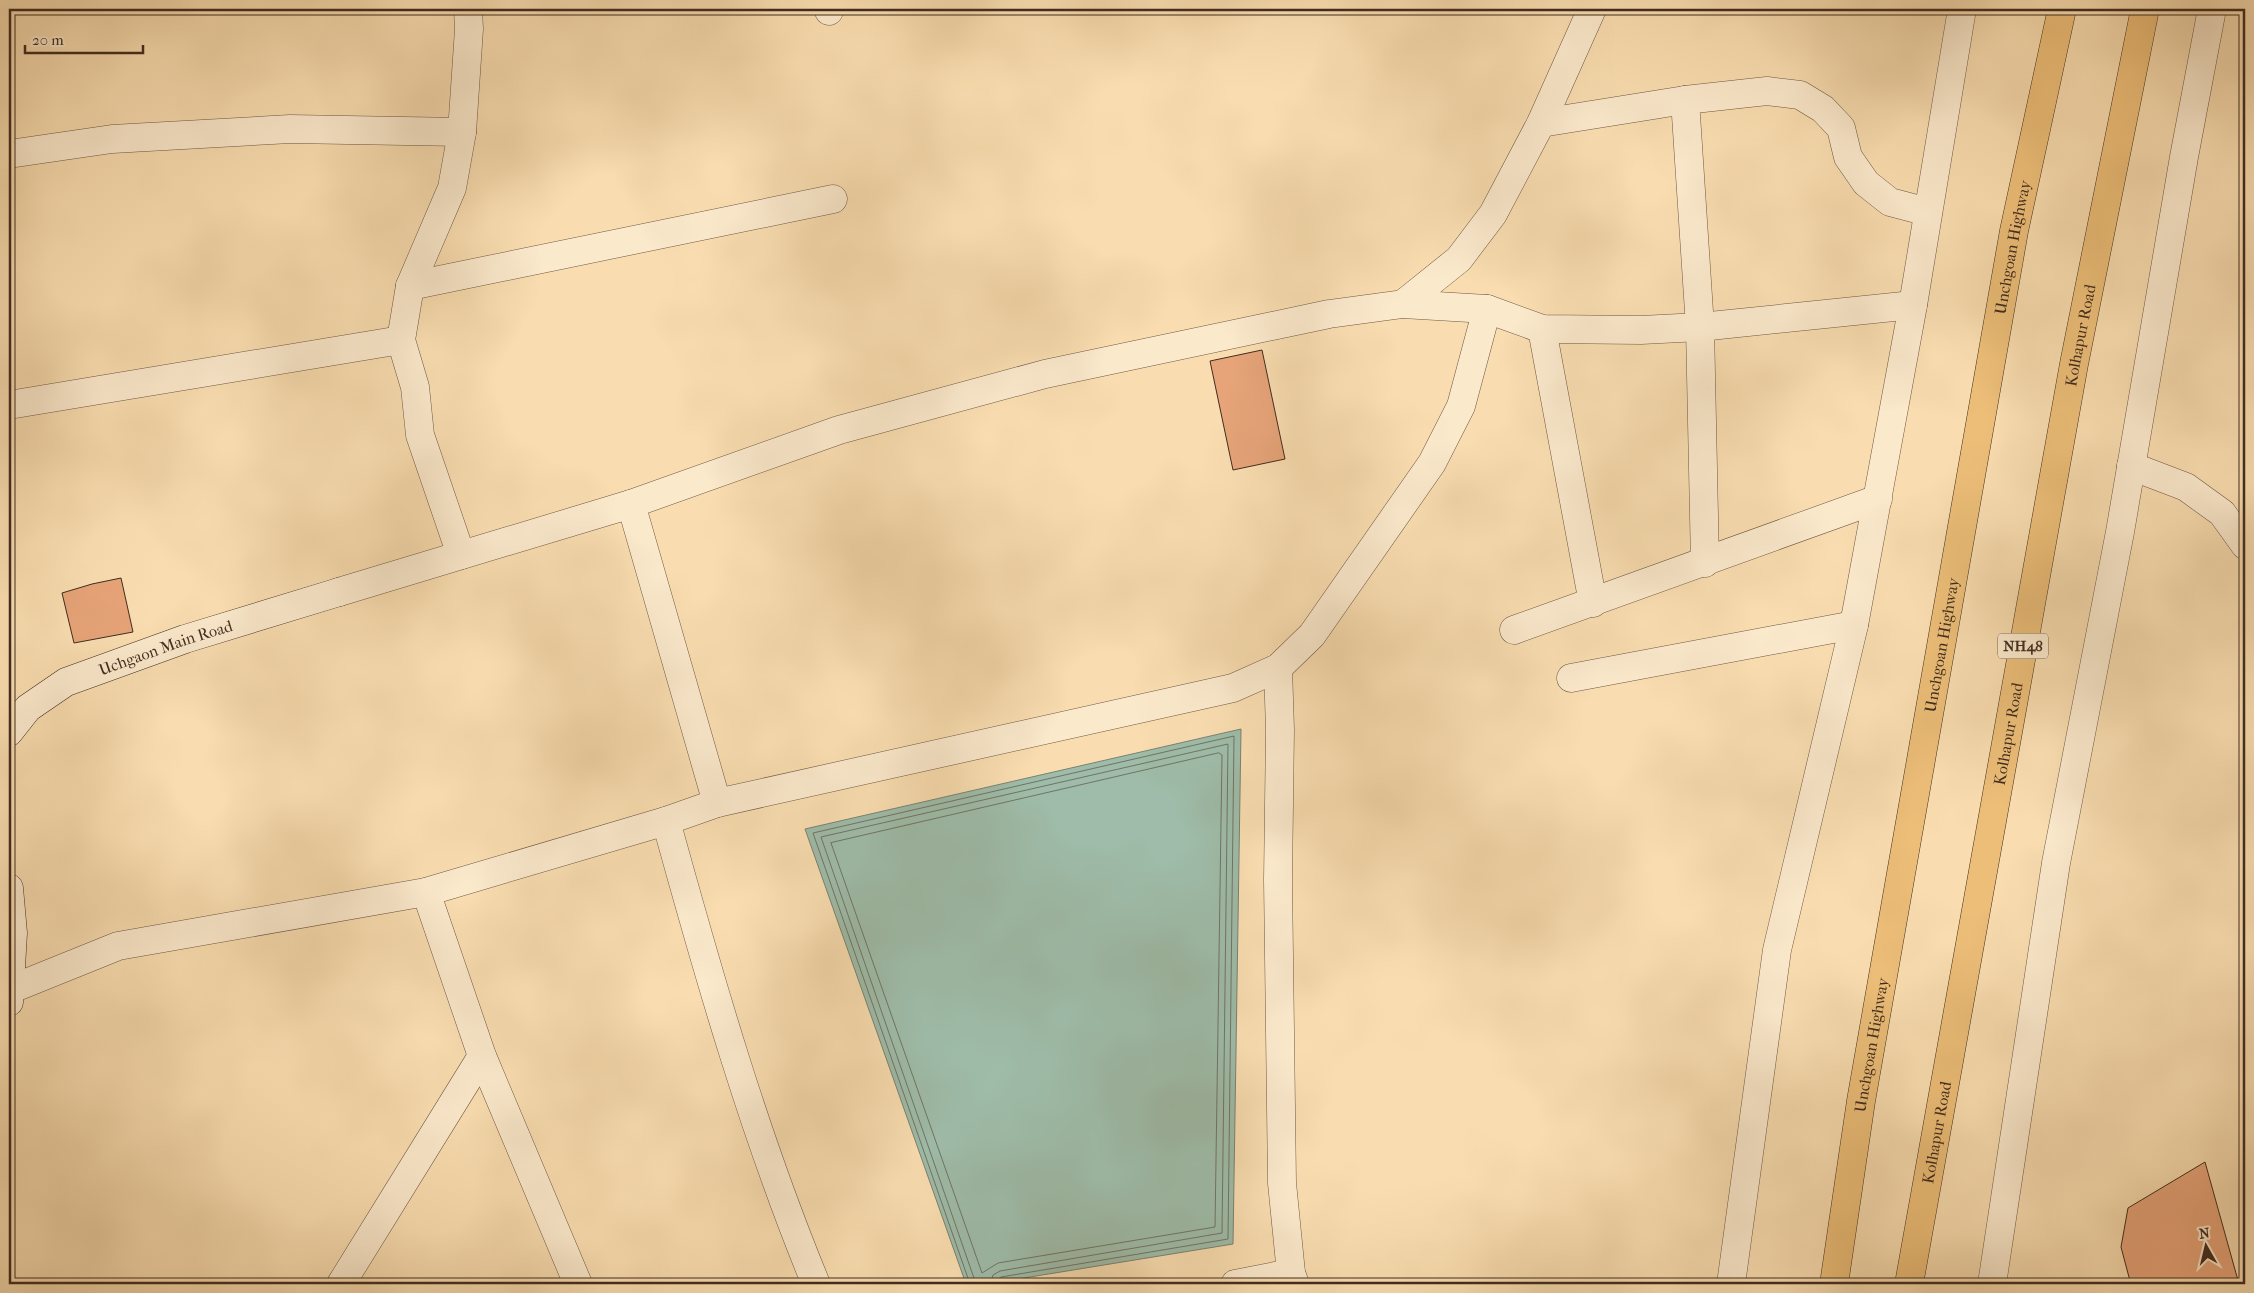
<svg xmlns="http://www.w3.org/2000/svg" width="2254" height="1293" font-family="'IM FELL French Canon',serif">
	<style>
		.water { fill: #9ebca9; stroke: #798272 }
		.lines { fill: none; stroke-linecap: round; stroke-linejoin: round }
		.shore { stroke: #707464; stroke-width: 1 }
		.building { fill: #e7a479; stroke: #412c1f }
		.minor-casing { stroke: #6f5843; stroke-width: 29 }
		.tertiary-casing { stroke: #6f5843; stroke-width: 29 }
		.secondary-casing { stroke: #412c1f; stroke-width: 29 }
		.trunk-casing { stroke: #412c1f; stroke-width: 29 }
		.minor { stroke: #fbe9cc; stroke-width: 28 }
		.tertiary { stroke: #fbe9cc; stroke-width: 28 }
		.secondary { stroke: #fbe9cc; stroke-width: 28 }
		.trunk { stroke: #ecbe78; stroke-width: 28 }
		.labels { text-anchor: middle; stroke-width: 4; stroke-linejoin: round; paint-order: stroke }
		.shield { fill: #fbe9cc; stroke: #796553; stroke-width: 1 }
		.shield-label { font-size: 15px; font-weight: bold; fill: #412c1f }
		.street-label { font-size: 16px; fill: #412c1f; stroke: #fbe9cc }
	</style>
	<rect width="100%" height="100%" fill="#f9ddb0"/>
	<filter id="stains"><feTurbulence type="fractalNoise" baseFrequency=".004" numOctaves="4"/><feColorMatrix values="0 0 0 0 .2 0 0 0 0 .09 0 0 0 0 .02 0 0 0 .5 -.17"/></filter>
	<radialGradient id="worn" r=".72"><stop offset=".6" stop-color="#630" stop-opacity="0"/><stop offset="1" stop-color="#630" stop-opacity=".3"/></radialGradient>
	<polygon class="water" points="1241,729 1233,1244 987,1284 966,1284 805,829"/>
	<g class="lines">
		<g class="shore">
			<polygon points="1219,753 1222,755 1215,1227 998,1263 982,1273 831,843"/>
			<polyline points="970,1284 813,833 1234,736 1228,1239 1001,1277 997,1280 996,1284"/>
			<polyline points="976,1284 821,837 1228,744 1222,1233 1000,1271 993,1275 990,1284"/>
		</g>
	</g>
	<g class="building">
		<polygon points="1262,350 1285,459 1233,470 1210,361"/>
		<polygon points="121,578 133,632 74,643 62,593 92,584"/>
		<polygon points="2205,1162 2239,1284 2119,1284 2130,1281 2121,1247 2128,1208"/>
	</g>
	<g class="lines">
		<defs>
			<g id="minor">
				<polyline points="828,9 829,11"/>
				<polyline points="1685,100 1700,327 1705,563"/>
				<polyline points="1541,123 1685,100 1767,91 1800,95 1823,109 1841,128 1848,157 1866,183 1890,202 1928,212"/>
				<polyline points="9,154 112,139 290,129 462,132"/>
				<polyline points="410,286 833,199"/>
				<polyline points="1403,304 1459,259 1493,214 1541,123 1592,9"/>
				<polyline points="1542,329 1593,603"/>
				<polyline points="9,405 401,340"/>
				<polyline points="2131,466 2186,487 2222,513 2245,545"/>
				<polyline points="631,504 717,803"/>
				<polyline points="461,555 420,435 415,387 401,340 410,286 452,188 462,132 469,29 468,9"/>
				<polyline points="339,592 631,504 839,430 1045,374 1329,314 1403,304 1487,309 1542,329 1641,330 1700,327 1913,305"/>
				<polyline points="1514,630 1878,499"/>
				<polyline points="1278,668 1280,730 1278,880 1282,1183 1291,1273 1295,1284"/>
				<polyline points="1571,678 1854,625"/>
				<path d="M666 821C709 977 754 1134 816 1284"/>
				<polyline points="426,892 482,1056 578,1284"/>
				<polyline points="9,990 118,946 426,892 666,821 717,803 1233,688 1278,668 1312,635 1432,463 1461,406 1487,309"/>
				<polyline points="341,1284 482,1056"/>
				<polyline points="1235,1284 1291,1273"/>
				<polyline points="1992,1284 2056,863 2120,532 2184,157 2212,9"/>
			</g>
			<polyline id="tertiary" points="1731,1284 1777,950 1854,625 1913,305 1962,9"/>
			<g id="secondary">
				<path id="s1" d="M9 732 28 708 66 682 185 639 339 592"/>
				<polyline points="9,888 13,933 9,1002"/>
			</g>
			<g id="trunk">
				<path id="s2" d="M1834 1284 1861 1101 2014 231 2062 9"/>
				<path id="s3" d="M1909 1284 2074 364 2145 9"/>
			</g>
		</defs>
		<use href="#minor" class="minor-casing"/>
		<use href="#tertiary" class="tertiary-casing"/>
		<use href="#secondary" class="secondary-casing"/>
		<use href="#trunk" class="trunk-casing"/>
		<use href="#minor" class="minor"/>
		<use href="#tertiary" class="tertiary"/>
		<use href="#secondary" class="secondary"/>
		<use href="#trunk" class="trunk"/>
	</g>
	<g class="labels">
		<rect class="shield" x="1998" y="633.5" width="50" height="25" rx="4"/>
		<g class="shield-label">
			<text x="2023" y="651">NH48</text>
		</g>
		<g class="street-label">
			<text dy="6" stroke="none"><textPath href="#s2" startOffset="1052">Unchgoan Highway</textPath></text>
			<text dy="6" stroke="none"><textPath href="#s3" startOffset="964">Kolhapur Road</textPath></text>
			<text dy="6" stroke="none"><textPath href="#s2" startOffset="648">Unchgoan Highway</textPath></text>
			<text dy="6" stroke="none"><textPath href="#s1" startOffset="182">Uchgaon Main Road</textPath></text>
			<text dy="6" stroke="none"><textPath href="#s3" startOffset="559">Kolhapur Road</textPath></text>
			<text dy="6" stroke="none"><textPath href="#s2" startOffset="242">Unchgoan Highway</textPath></text>
			<text dy="6" stroke="none"><textPath href="#s3" startOffset="154">Kolhapur Road</textPath></text>
		</g>
	</g>
	<rect width="2254" height="1293" fill="none" stroke="#f9ddb0" stroke-width="30"/>
	<rect x="10" y="10" width="2234" height="1273" fill="none" stroke="#412c1f" stroke-width="2.5"/>
	<rect x="15" y="15" width="2224" height="1263" fill="none" stroke="#412c1f"/>
	<g transform="translate(2206 1246) rotate(352)" stroke="#fbe9cc" stroke-width="4" paint-order="stroke">
	<path d="M0-4L9 19L0 12L-9 19Z" fill="#412c1f"/>
	<text y="-8" font-size="14" font-weight="bold" text-anchor="middle" fill="#412c1f">N</text>
	</g>
	<path d="M25 45v8h118v-8" fill="none" stroke="#412c1f" stroke-width="2.5"/>
	<text x="32" y="45" font-size="15" fill="#412c1f" stroke="#fbe9cc" stroke-width="4" paint-order="stroke">20 m</text>
	<rect width="100%" height="100%" filter="url(#stains)"/>
	<rect width="100%" height="100%" fill="url(#worn)"/>
</svg>
